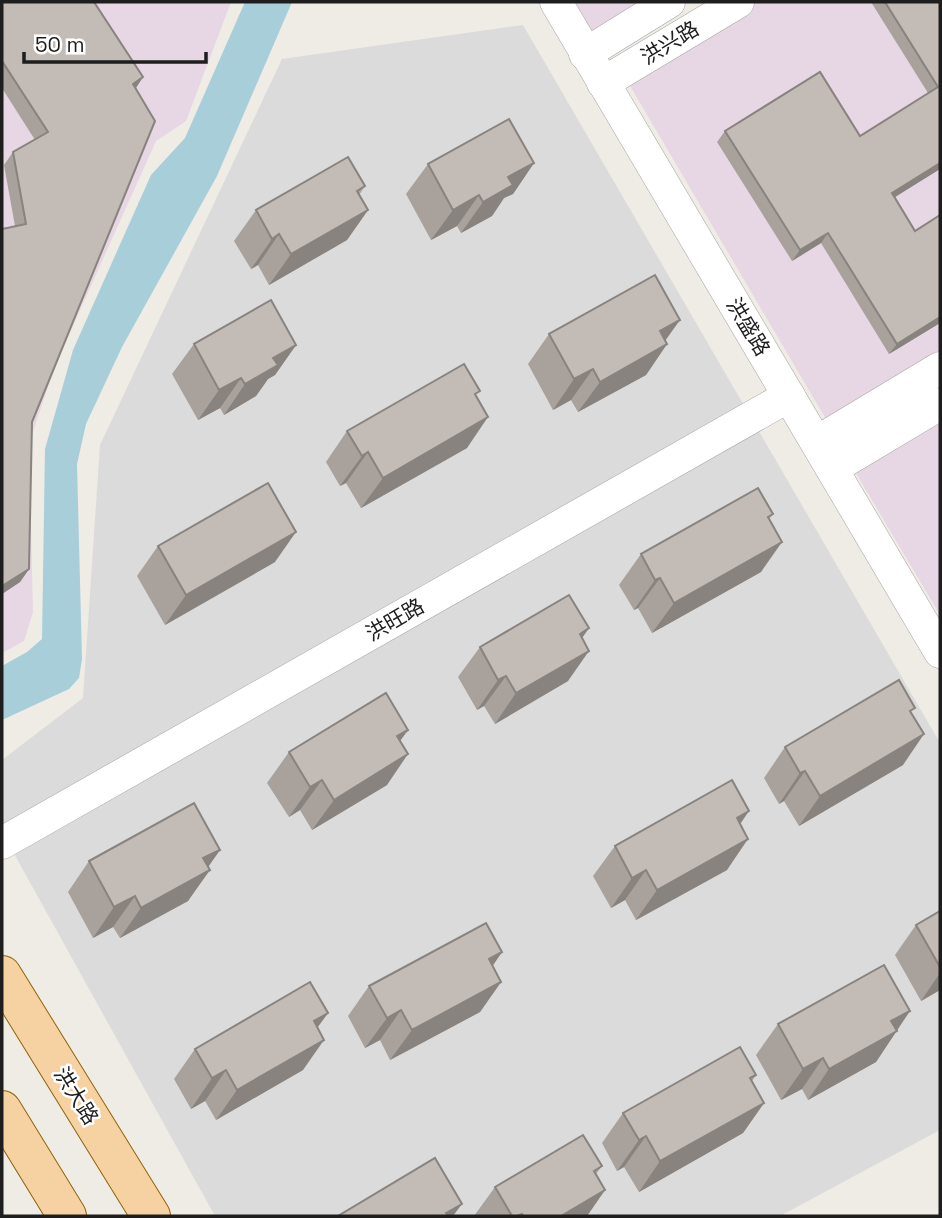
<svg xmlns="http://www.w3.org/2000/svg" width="942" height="1218" font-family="'Space Grotesk','Noto Sans SC',sans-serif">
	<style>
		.residential { fill: #dcdbdb }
		.industrial { fill: #e7d7e4 }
		.water { fill: #a8ceda }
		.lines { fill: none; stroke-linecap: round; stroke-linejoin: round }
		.minor-casing { stroke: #a5a5a5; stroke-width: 33 }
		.major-casing { stroke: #906309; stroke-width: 40 }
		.minor { stroke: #fff; stroke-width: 32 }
		.major { stroke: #f6d2a2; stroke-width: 38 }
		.wall { fill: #a8a19c }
		.shaded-wall { fill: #88837f }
		.building { fill: #c3bbb5; stroke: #88837f; stroke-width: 2 }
		.labels { text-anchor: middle; stroke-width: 5; stroke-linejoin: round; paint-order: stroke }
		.street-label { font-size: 21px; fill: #1e1e1e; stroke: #fff }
	</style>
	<rect width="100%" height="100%" fill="#efebe5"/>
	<polygon class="residential" points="523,25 940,743 940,1130 780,1216 215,1216 2,832 2,760 83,698 100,445 282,59"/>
	<g class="industrial">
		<polygon points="2,2 231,2 186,121 156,141 54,368 29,444 33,612 24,641 2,653"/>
		<polygon points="572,2 649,2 591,38"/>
		<polygon points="756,2 940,2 940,359 830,426 626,79"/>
		<polygon points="940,411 940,615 850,463"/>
	</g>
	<polygon class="water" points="245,2 292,2 217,176 122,347 86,424 77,464 82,659 79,678 69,689 2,720 2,666 27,652 42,639 45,449 73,350 151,175 185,138"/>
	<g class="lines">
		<defs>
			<g id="minor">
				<polyline points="556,2 940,652"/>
				<polyline points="585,54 669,2"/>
				<polyline points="603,83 738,2"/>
				<polyline points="817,442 940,368"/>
				<polyline points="833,468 940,404"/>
				<polyline points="2,843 789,396"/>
			</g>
			<g id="major">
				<polyline points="2,975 151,1216"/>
				<polyline points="2,1110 67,1216"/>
			</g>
		</defs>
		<use href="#minor" class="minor-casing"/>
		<use href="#major" class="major-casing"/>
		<use href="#minor" class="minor"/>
		<use href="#major" class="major"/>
	</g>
	<g class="wall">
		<polygon points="2,2 143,77 135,89 32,422 29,569 20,582 2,594 2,229 15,226 4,165 13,152 35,140 2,88"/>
		<polygon points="871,2 940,2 940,169 894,197 915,231 940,215 940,323 889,354 821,243 792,261 717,142 725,131 860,136 928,93"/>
		<polygon points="534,163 513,194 504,198 492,216 461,233 457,226 431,240 406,194 428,164"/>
		<polygon points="365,186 359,195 368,210 347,240 269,285 258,265 251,269 234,241 256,210"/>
		<polygon points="549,334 666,341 667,344 646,375 578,412 571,400 553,410 528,364"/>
		<polygon points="194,344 296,345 275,375 268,379 256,396 224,415 220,408 198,420 172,374"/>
		<polygon points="476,396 467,448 361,508 346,483 340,486 326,462 347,431"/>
		<polygon points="773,514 769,519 761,572 652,633 638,608 634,610 619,585 641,554"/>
		<polygon points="158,546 275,562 165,625 137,576"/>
		<polygon points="589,628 582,638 568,681 495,724 484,706 477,710 458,677 480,647"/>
		<polygon points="912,713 903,765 799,826 784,801 779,804 764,778 785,747"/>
		<polygon points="408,730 400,741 387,785 312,830 300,810 289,817 267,783 289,752"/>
		<polygon points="740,825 727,870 636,920 625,900 611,908 593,876 615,846"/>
		<polygon points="220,850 208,867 188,901 120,938 113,927 93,938 68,892 89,861"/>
		<polygon points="940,911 940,990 921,1001 895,955 916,925"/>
		<polygon points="502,952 492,966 501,982 480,1012 390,1060 380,1040 365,1048 348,1016 369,986"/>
		<polygon points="328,1013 317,1028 303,1070 216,1120 205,1101 191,1109 174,1079 195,1049"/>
		<polygon points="778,1024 897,1030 876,1062 808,1100 802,1089 781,1100 756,1055"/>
		<polygon points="756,1075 752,1081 764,1103 743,1133 639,1192 624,1167 617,1171 602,1143 623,1113"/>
		<polygon points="602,1166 596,1174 605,1190 587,1216 474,1216 495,1187"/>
	</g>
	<g class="shaded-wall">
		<polygon points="143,77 134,91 133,84"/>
		<polygon points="534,163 513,194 504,198 492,216 461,233 483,202 508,177"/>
		<polygon points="940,163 940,169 884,204 892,193"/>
		<polygon points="479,195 457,226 431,240 453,210"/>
		<polygon points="368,210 347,240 269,285 291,254"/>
		<polygon points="828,233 821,243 792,261 800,250"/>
		<polygon points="279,234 258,265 251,269 272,239"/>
		<polygon points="940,317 940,323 889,354 897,344"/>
		<polygon points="680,320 660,348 667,344 646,375 578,412 600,382 660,331"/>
		<polygon points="296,345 275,375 268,379 256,396 224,415 245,384 273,358"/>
		<polygon points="593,369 571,400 553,410 574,379"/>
		<polygon points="241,378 220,408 198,420 219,390"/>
		<polygon points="488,417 467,448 361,508 383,478"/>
		<polygon points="368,452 346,483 340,486 362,456"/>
		<polygon points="296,532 275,562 165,625 186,595"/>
		<polygon points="782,542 761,572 652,633 674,603"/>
		<polygon points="29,569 20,582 2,594 2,586"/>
		<polygon points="660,578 638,608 634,610 655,580"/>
		<polygon points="589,628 567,659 580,634"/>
		<polygon points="589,651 568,681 495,724 516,693"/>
		<polygon points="506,676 484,706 477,710 498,680"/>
		<polygon points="408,730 386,760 397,736"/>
		<polygon points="924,734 903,765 799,826 820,796"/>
		<polygon points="408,754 387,785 312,830 334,800"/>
		<polygon points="805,771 784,801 779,804 800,773"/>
		<polygon points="322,780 300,810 289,817 310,787"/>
		<polygon points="749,811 728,842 737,818"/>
		<polygon points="748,839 727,870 636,920 657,890"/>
		<polygon points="220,850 203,874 210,870 188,901 120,938 141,908 203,858"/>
		<polygon points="646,870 625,900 611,908 632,878"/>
		<polygon points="135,896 113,927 93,938 114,907"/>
		<polygon points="502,952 481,983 489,959"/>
		<polygon points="940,973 940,990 921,1001"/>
		<polygon points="501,982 480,1012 390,1060 412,1030"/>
		<polygon points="401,1010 380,1040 365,1048 387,1018"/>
		<polygon points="910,1011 876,1062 808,1100 829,1069 891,1021"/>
		<polygon points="328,1013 306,1043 314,1021"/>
		<polygon points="324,1040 303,1070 216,1120 237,1090"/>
		<polygon points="823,1058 802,1089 781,1100 803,1069"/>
		<polygon points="226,1070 205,1101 191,1109 212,1078"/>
		<polygon points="764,1103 743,1133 639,1192 660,1161"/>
		<polygon points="646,1136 624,1167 617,1171 639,1140"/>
		<polygon points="605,1190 587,1216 561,1216"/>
		<polygon points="462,1204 453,1216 444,1216 446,1213"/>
	</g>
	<g class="building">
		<polygon points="2,2 94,2 143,77 133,84 155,121 32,422 29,569 2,586 2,229 26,224 13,152 48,132 2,61"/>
		<polygon points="885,2 940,2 940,163 892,193 915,231 940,215 940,317 897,344 828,233 800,250 725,131 820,72 860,136 938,87"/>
		<polygon points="509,119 534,163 508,177 513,185 483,202 479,195 453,210 428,164"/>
		<polygon points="348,157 365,186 357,191 368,210 291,254 279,234 272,239 256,210"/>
		<polygon points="655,275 680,320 660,331 667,344 600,382 593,369 574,379 549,334"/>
		<polygon points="271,300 296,345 273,358 278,365 245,384 241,378 219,390 194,344"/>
		<polygon points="464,364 480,391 475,394 488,417 383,478 368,452 362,456 347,431"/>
		<polygon points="268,483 296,532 186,595 158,546"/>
		<polygon points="758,488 773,514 768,517 782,542 674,603 660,578 655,580 641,554"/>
		<polygon points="569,595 589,628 580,634 589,651 516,693 506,676 498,680 480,647"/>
		<polygon points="899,680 915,708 910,711 924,734 820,796 805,771 800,773 785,747"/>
		<polygon points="386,693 408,730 397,736 408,754 334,800 322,780 310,787 289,752"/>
		<polygon points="732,780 749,811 737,818 748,839 657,890 646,870 632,878 615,846"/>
		<polygon points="194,803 220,850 203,858 210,870 141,908 135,896 114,907 89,861"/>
		<polygon points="940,911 940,967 916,925"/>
		<polygon points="486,923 502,952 489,959 501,982 412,1030 401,1010 387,1018 369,986"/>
		<polygon points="884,965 910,1011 891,1021 897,1031 829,1069 823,1058 803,1069 778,1024"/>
		<polygon points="310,982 328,1013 314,1021 324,1040 237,1090 226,1070 212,1078 195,1049"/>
		<polygon points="740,1047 756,1075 750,1078 764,1103 660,1161 646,1136 639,1140 623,1113"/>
		<polygon points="583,1135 602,1166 594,1171 605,1190 561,1216 523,1216 522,1214 517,1216 512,1216 495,1187"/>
		<polygon points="435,1158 462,1204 446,1213 448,1216 338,1216"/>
	</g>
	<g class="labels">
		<g class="street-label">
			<text transform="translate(670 43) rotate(-31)" y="7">洪兴路</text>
			<text transform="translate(748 327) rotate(59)" y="7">洪盛路</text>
			<text transform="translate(395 620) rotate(-30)" y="7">洪旺路</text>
			<text transform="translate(76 1096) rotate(58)" y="7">洪大路</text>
		</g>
	</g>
	<rect width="942" height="1218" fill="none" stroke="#1e1e1e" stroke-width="7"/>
	<path d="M24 52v10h182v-10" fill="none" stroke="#1e1e1e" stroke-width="3.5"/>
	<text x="35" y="52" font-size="21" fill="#1e1e1e" stroke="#ffffff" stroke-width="5" paint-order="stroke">50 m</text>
</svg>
